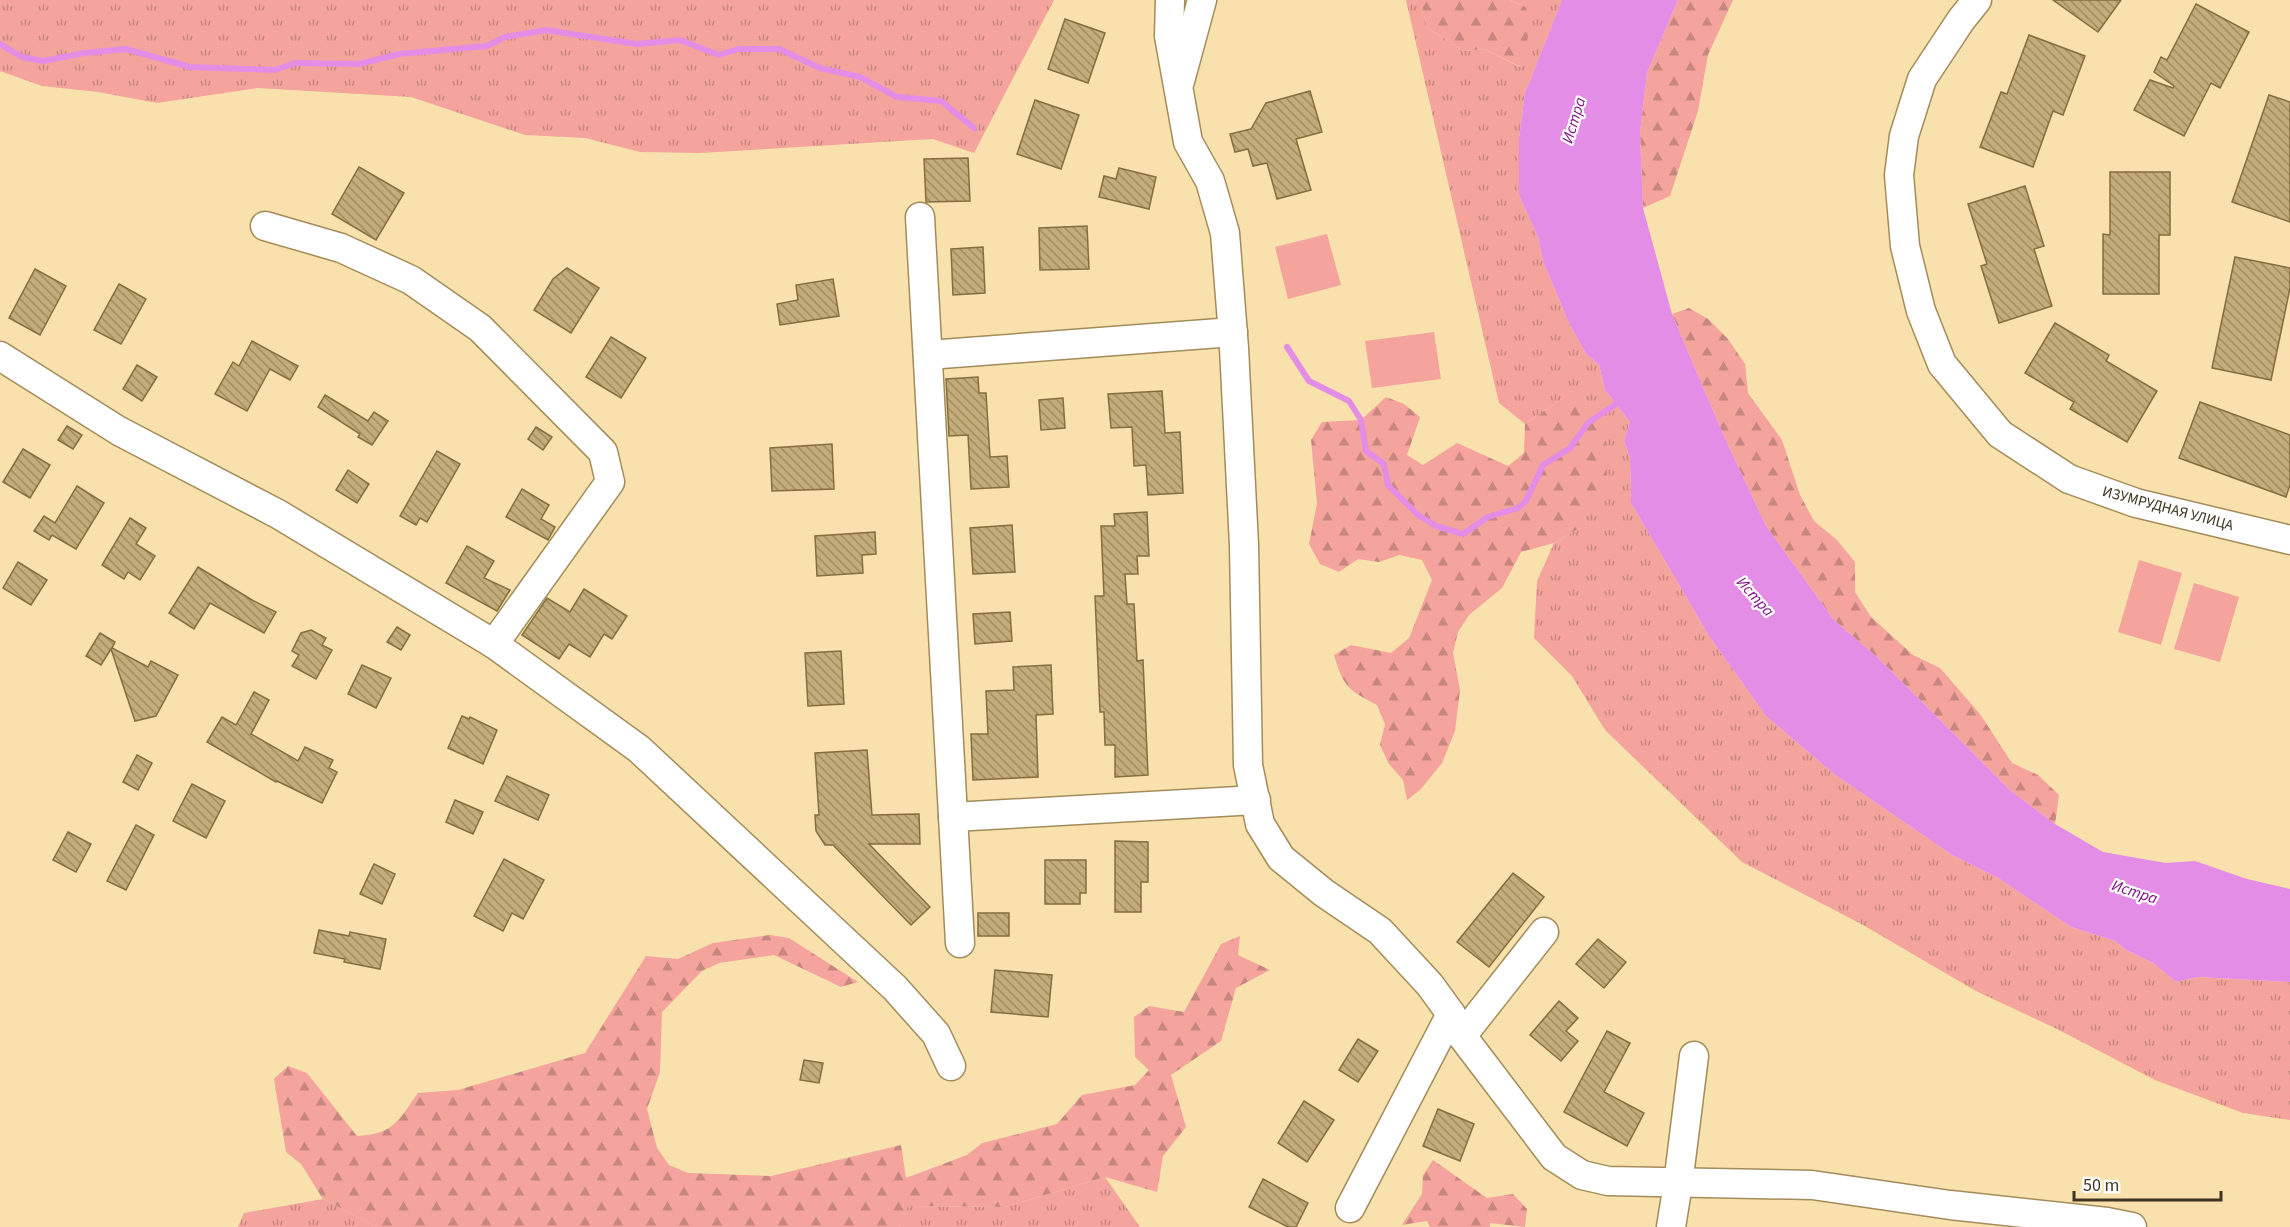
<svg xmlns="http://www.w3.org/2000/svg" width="2290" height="1227" font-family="'Source Sans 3',sans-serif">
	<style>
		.grass { fill: url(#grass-tufts) }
		.forest { fill: url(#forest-firs) }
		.park { fill: #f4a49c }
		.water { fill: #e48de7 }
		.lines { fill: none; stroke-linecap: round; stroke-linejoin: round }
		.stream { stroke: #e48de7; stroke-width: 6 }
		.building { fill: url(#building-back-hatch); stroke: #836e3d; stroke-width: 1.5 }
		.minor-casing { stroke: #a38c5b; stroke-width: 31 }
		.minor { stroke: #fff; stroke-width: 28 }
		.labels { text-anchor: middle; stroke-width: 4.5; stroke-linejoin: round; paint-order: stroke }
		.street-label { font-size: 15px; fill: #3e341f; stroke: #fff }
		.water-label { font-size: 16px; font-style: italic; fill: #7d1182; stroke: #fff }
	</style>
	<defs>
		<pattern id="grass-tufts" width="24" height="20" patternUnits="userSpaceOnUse" patternTransform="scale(1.5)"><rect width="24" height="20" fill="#f4a49c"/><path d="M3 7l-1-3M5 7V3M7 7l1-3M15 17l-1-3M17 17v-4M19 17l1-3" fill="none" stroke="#c7867f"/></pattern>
		<pattern id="forest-firs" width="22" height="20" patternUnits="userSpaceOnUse" patternTransform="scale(1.5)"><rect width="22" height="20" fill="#f4a49c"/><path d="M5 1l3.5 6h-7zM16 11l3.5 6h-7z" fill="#c7867f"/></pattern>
		<pattern id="building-back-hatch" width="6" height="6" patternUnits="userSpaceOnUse" patternTransform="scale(1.5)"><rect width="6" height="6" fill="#c3ac7a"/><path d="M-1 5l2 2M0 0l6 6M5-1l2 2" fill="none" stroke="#a08d63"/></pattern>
	</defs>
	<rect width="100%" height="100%" fill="#f9e1ad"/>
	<g class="grass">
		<polygon points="0,0 1054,0 974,153 933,139 700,153 640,152 585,138 525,135 411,97 257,88 157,103 98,92 42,86 0,71"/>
		<polygon points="1406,0 1414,0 1422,5 1427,28 1464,51 1484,49 1520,67 1526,7 1510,0 1562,0 1525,93 1519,138 1519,195 1538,237 1543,261 1568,321 1586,354 1599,365 1605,390 1630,422 1624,441 1630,458 1631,503 1709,636 1766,716 1834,774 1952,855 1998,878 2071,927 2115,941 2126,950 2153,963 2176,982 2198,977 2290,982 2290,1120 2243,1113 2155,1080 2057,1029 1976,991 1863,925 1742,862 1605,730 1572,676 1534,638 1537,581 1554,543 1580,528 1559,401 1525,424 1499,403"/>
		<polygon points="1105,1177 1140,1227 899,1227 907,1206 1005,1207"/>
		<polygon points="323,1199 377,1227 238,1227 244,1213"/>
	</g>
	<g class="forest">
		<polygon points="1414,0 1510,0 1526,7 1530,27 1521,67 1484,49 1464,51 1427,28 1422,6"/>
		<polygon points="1678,0 1733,0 1708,55 1698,111 1670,196 1643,208 1640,132 1647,73"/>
		<polygon points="1689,308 1708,319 1728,339 1745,364 1748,393 1782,440 1800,495 1814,521 1837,540 1855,562 1855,592 1871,617 1913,655 1940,668 1980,714 2012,763 2038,775 2059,795 2055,824 2010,790 1877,657 1834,620 1766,526 1723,434 1672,314"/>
		<path d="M1386 397 1404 404 1420 417 1407 455 1423 465 1457 443 1508 466 1524 453 1525 424 1559 401 1580 403 1604 424 1607 475 1580 528 1554 543 1521 552 1502 588 1469 615 1458 632 1453 653 1460 690 1455 731 1442 763 1420 790 1407 800 1403 780 1389 764 1380 745 1385 724 1377 705C1348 690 1343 686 1334 655L1351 645 1391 653 1409 638 1432 580 1422 560 1400 555 1379 562 1358 559 1339 572 1320 564 1309 544 1317 504 1311 440 1322 422 1361 420Z"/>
		<path d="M770 935 789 938 858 982 841 987 774 955 719 963 702 971 662 1012 660 1072 647 1109 657 1148 669 1165 688 1173 771 1176 901 1145 906 1178 967 1155 982 1143 1057 1124 1082 1095 1135 1085 1149 1070 1135 1057 1134 1017 1149 1006 1184 1012 1221 944 1240 936 1238 955 1270 970 1236 988 1221 1041 1171 1075 1186 1127 1163 1156 1157 1192 1105 1177 1005 1207 908 1206 899 1227H377L323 1199 301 1164 286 1152 274 1079 288 1066 307 1073 357 1136C394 1134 398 1121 418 1093L458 1090 585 1053 646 956 678 959 713 943Z"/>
		<polygon points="1433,1160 1487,1198 1513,1194 1527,1209 1525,1227 1490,1223 1490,1227 1430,1227 1427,1221 1402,1225 1422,1194 1423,1175"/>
	</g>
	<g class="park">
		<polygon points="1327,234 1341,285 1288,299 1275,247"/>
		<polygon points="1434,332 1441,379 1372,388 1365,341"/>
		<polygon points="2139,560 2182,573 2161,645 2118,632"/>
		<polygon points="2194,583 2239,597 2220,662 2174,649"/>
	</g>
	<polygon class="water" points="1562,0 1678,0 1647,73 1640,132 1643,208 1672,314 1723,434 1766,526 1834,620 1877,657 2010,790 2055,824 2103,852 2166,863 2195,861 2247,879 2290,889 2290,982 2198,977 2176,982 2153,963 2126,950 2115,941 2071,927 1998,878 1952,855 1834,774 1766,716 1709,636 1631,503 1630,458 1624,441 1630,422 1605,390 1599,365 1586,354 1568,321 1543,261 1538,237 1519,195 1519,138 1525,93"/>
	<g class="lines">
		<g class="stream">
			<polyline points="0,44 22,57 43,61 84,53 126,49 190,67 275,70 295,63 359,64 399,54 487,46 505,37 546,30 637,44 680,40 719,55 739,49 779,49 820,68 860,77 897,97 941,101 974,128"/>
			<polyline points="1287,347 1309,381 1349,401 1361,420 1366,451 1384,464 1388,485 1418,515 1436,526 1463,534 1488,517 1518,508 1526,501 1543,465 1570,448 1588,423 1616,404 1619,397"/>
		</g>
	</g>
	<g class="building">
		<polygon points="2053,0 2121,0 2098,32"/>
		<polygon points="2196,4 2249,32 2220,88 2211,83 2184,136 2134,110 2150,80 2173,88 2174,86 2154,72 2161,57 2167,60"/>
		<polygon points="1065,19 1105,33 1088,83 1048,69"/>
		<polygon points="2029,35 2085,56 2063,115 2053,111 2033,167 1980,147 2001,92 2007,94"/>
		<polygon points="1310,91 1322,132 1296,139 1311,190 1277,199 1267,163 1253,166 1248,149 1235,152 1230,134 1251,129 1266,103"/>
		<polygon points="2269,95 2290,102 2290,222 2232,202"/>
		<polygon points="1035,100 1079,115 1061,169 1017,154"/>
		<polygon points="968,158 970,201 926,202 924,159"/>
		<polygon points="359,167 404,193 376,240 332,214"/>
		<polygon points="1119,168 1156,177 1149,209 1099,197 1104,176 1116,179"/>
		<polygon points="2110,172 2170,172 2170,235 2159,235 2159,294 2103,294 2103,234 2110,235"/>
		<polygon points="2025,186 2044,246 2034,249 2052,306 1999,323 1981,266 1987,264 1968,204"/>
		<polygon points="1087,226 1089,269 1040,270 1039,228"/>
		<polygon points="983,247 985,293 953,295 951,249"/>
		<polygon points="2235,257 2290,268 2290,288 2271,380 2212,368"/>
		<polygon points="567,268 599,288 571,333 534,310 553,279"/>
		<polygon points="35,269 66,286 40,335 9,318"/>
		<polygon points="833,279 839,316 780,325 777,304 798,300 796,285"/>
		<polygon points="119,284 146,299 121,344 94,330"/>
		<polygon points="2055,323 2109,355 2106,361 2157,391 2127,442 2070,409 2074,402 2025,373"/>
		<polygon points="611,337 646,358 621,398 586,377"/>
		<polygon points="252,341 298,366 290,380 270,369 247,411 215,394 233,362 239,366"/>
		<polygon points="137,365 157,377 142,401 123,389"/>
		<polygon points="978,377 979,393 986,393 990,457 1007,456 1009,487 971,489 968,435 949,436 946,379"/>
		<polygon points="1162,391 1165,433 1180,432 1183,493 1148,495 1146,465 1134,466 1132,427 1111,428 1108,394"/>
		<polygon points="325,395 368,421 374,412 388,421 372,445 358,437 360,434 318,407"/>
		<polygon points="1063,398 1065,428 1041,430 1039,400"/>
		<polygon points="2200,402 2290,435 2290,485 2286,497 2179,458"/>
		<polygon points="67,426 82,435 73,449 58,440"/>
		<polygon points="536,427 552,437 543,450 528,439"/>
		<polygon points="832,444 834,489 772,491 770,448"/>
		<polygon points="23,449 50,465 30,498 3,482"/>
		<polygon points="437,451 460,464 427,522 420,518 416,525 400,516"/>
		<polygon points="348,470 369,484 357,503 336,490"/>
		<polygon points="77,486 104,503 76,549 52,535 49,540 34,531 44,516 55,523"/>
		<polygon points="522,489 549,505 541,519 555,527 548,540 506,517"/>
		<polygon points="1147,512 1149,556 1137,556 1138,574 1125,574 1127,604 1134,604 1137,661 1143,660 1148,775 1115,777 1115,745 1105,745 1104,712 1100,712 1095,596 1104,596 1101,526 1115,526 1114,514"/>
		<polygon points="130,518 146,528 136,544 155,556 140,580 128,572 124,579 102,565"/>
		<polygon points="1012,525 1015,572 973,574 970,528"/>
		<polygon points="875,532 876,554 862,555 863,573 817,576 815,536"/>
		<polygon points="467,546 494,561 484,578 510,590 497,611 446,583"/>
		<polygon points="18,562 47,580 31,605 3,588"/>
		<polygon points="198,567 252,600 276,612 264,633 210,603 194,629 169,613"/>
		<polygon points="584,589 627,616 612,639 604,634 590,657 569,644 559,659 522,635 547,598 570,612"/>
		<polygon points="1010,612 1012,641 975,644 973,614"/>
		<polygon points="397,627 410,635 401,650 387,642"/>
		<polygon points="311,630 326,638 322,645 332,650 316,679 292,666 299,655 292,651 301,633"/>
		<polygon points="100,633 115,642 112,648 148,667 151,661 178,675 156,716 135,721 111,649 101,665 86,656"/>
		<polygon points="841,651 844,704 808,706 805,653"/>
		<polygon points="362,665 391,678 376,708 348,694"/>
		<polygon points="1051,665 1053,714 1036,715 1038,777 973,780 971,734 988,734 986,691 1014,690 1013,667"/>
		<polygon points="254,692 269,700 251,734 298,761 305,747 333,760 329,768 337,772 322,803 277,781 276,782 207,742 222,717 236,725"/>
		<polygon points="462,716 469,719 470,717 497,730 483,764 448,748"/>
		<polygon points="867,750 872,815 919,814 920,844 869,844 930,907 911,925 833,845 825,845 816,831 815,815 819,815 815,753"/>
		<polygon points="137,755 152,763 138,790 123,782"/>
		<polygon points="507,776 549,795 538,820 495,801"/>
		<polygon points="192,784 225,801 206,838 173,821"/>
		<polygon points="455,800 483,812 473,834 446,822"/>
		<polygon points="136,825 154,835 126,890 107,881"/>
		<polygon points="68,832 91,844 76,872 53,860"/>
		<polygon points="1115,841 1148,842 1148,882 1141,882 1141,912 1115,912"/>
		<polygon points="504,859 544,880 523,919 512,913 503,931 474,916"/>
		<polygon points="1045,860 1086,860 1086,893 1080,893 1080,904 1045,904"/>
		<polygon points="374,864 395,874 382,904 360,894"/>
		<polygon points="1513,873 1544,897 1489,967 1457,942"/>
		<rect x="978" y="913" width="31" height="23"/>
		<polygon points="319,930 349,936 350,932 386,939 380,969 344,962 345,959 314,953"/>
		<polygon points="1598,939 1626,962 1604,988 1576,964"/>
		<polygon points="995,970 1052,975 1048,1017 991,1012"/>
		<polygon points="1559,1001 1578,1018 1566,1031 1578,1041 1561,1061 1530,1035"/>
		<polygon points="1607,1031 1630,1043 1604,1092 1644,1113 1627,1146 1564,1112"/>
		<polygon points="1358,1039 1378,1051 1358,1082 1339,1070"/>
		<polygon points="804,1060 823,1063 819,1083 800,1080"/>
		<polygon points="1304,1101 1334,1120 1307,1162 1278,1143"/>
		<polygon points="1438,1109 1474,1124 1460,1161 1423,1146"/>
		<polygon points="1263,1179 1308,1203 1296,1227 1288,1227 1249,1207"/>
	</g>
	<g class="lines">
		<defs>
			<g id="minor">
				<polyline points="1170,0 1169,36 1188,142 1210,181 1225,233 1234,348 1244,545 1248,765 1260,824 1281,858 1324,893 1380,931 1430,985 1451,1014 1462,1036 1554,1157 1582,1175 1608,1181 1812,1185 1950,1205 2107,1222 2132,1227"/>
				<polyline points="1977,0 1961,20 1922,79 1904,136 1899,175 1905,246 1921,311 1942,364 2000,434 2069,479 2136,503 2290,540"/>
				<polyline points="1180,81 1202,0"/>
				<polyline points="920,217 960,943"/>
				<polyline points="265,226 341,248 411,280 480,328 603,452 610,482 494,644"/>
				<polyline points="928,355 1233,332"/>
				<polyline points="0,356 119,431 278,514 494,644 639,749 895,988 936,1034 951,1066"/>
				<polyline points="953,817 1256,800"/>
				<polyline points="1462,1036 1544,932"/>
				<polyline points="1350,1208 1451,1014"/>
				<polyline points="1671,1227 1678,1184 1694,1056"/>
			</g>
		</defs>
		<use href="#minor" class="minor-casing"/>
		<use href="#minor" class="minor"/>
	</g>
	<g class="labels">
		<g class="street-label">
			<text transform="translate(2168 508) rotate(15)" y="5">ИЗУМРУДНАЯ УЛИЦА</text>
		</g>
		<g class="water-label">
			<text transform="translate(1573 120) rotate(-73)" y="6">Истра</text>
			<text transform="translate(1756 596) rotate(48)" y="6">Истра</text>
			<text transform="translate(2135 891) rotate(18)" y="6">Истра</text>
		</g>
	</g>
	<path d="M2074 1191v9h147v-9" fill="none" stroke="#3e341f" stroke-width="3"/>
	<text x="2083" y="1191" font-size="18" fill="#3e341f" stroke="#ffffff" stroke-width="4.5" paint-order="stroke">50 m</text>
</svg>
